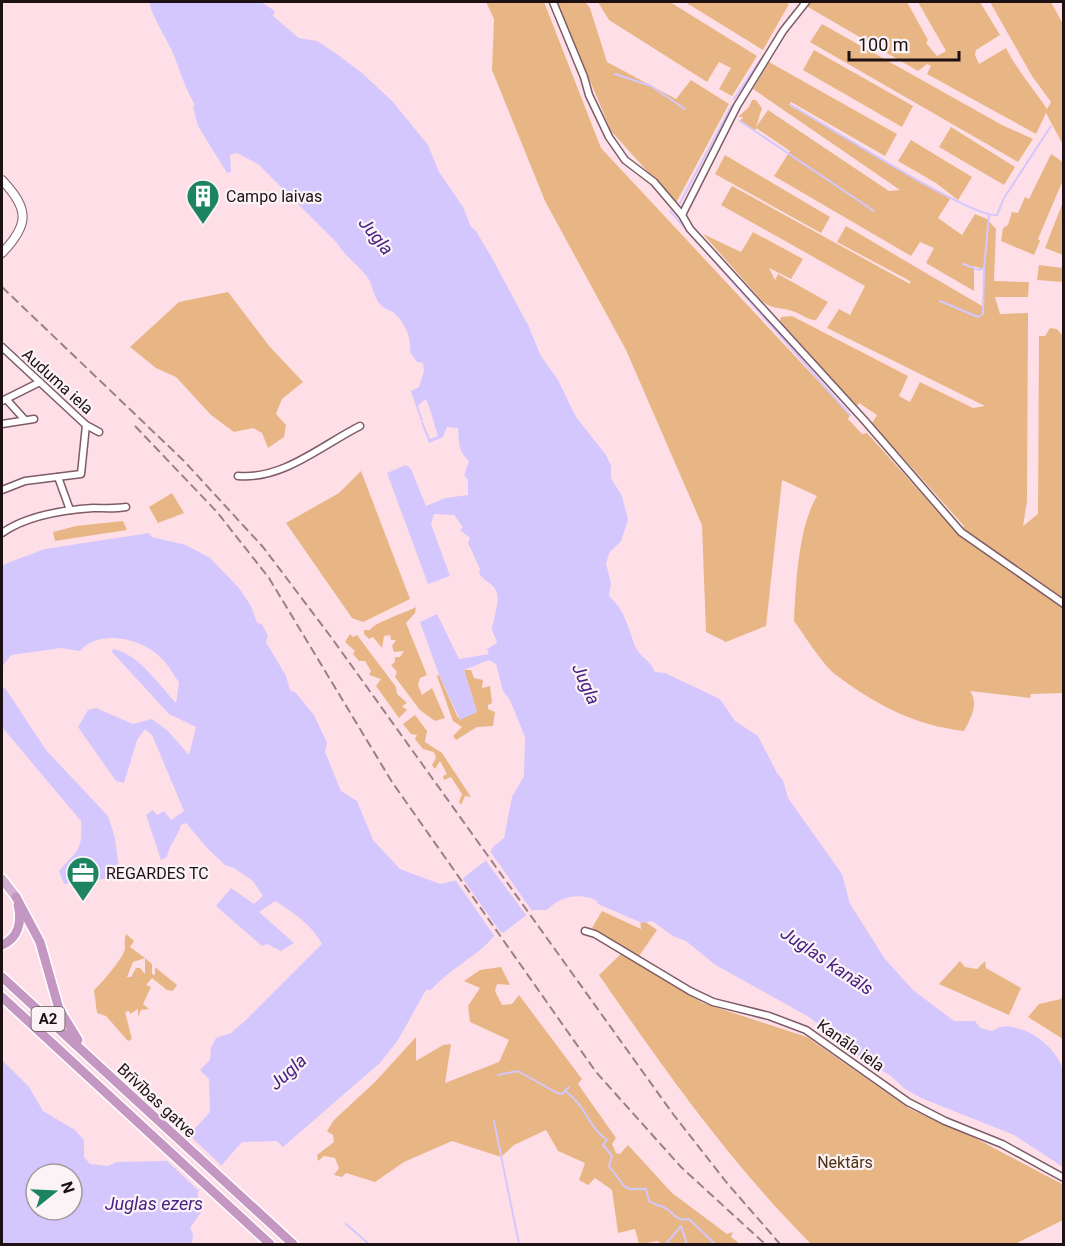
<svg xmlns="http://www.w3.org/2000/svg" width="1065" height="1246" font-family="Roboto,sans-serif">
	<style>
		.green { fill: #e8b684 }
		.water { fill: #d4c7fd; fill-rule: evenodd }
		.pier { fill: #ffdfe7 }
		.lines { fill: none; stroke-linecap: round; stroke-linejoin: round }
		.stream { stroke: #d4c7fd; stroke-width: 2 }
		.minor-casing { stroke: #7e5c66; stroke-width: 9 }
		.tertiary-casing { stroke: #7e5c66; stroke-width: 10 }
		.primary-casing { stroke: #fff; stroke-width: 12 }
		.trunk-casing { stroke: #fff; stroke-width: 12 }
		.minor { stroke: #fff; stroke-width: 6 }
		.tertiary { stroke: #fff; stroke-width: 8 }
		.primary { stroke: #d3b0d1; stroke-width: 9 }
		.trunk { stroke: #c496c2; stroke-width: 9 }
		.rail { stroke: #988086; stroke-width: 2; stroke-dasharray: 9 4.5; stroke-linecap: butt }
		.labels { text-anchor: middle; stroke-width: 4.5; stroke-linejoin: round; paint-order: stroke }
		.shield { fill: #fbf3f5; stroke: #605558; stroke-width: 1.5 }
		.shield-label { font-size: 15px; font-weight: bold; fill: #1e1114 }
		.poi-label { font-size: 16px; fill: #1e1114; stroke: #fbf3f5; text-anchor: start }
		.street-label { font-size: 16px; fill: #1e1114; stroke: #fbf3f5 }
		.park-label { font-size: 16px; fill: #4e3111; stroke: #fbf3f5 }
		.water-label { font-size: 18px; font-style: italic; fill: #482184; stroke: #fbf3f5 }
	</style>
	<rect width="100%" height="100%" fill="#ffdfe7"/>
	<g class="green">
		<path d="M486 2H544L601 148 850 415 848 419 862 434 867 433 958 534 964 526 872 423 877 415 859 403 856 407 780 321 781 317 792 316 908 376 899 396 910 402 920 382 973 408 985 406 827 328 839 309 850 315 865 286 721 205 732 186 910 284V281L837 242 846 226 982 306 985 270 974 266V291L926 263 934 248 920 242 911 256 774 176 790 151 756 128 755 131 740 121 743 117H738L749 107 752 100H756L762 108 756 127 768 110 889 191 900 190 753 89 769 62 897 134 885 156 791 102 789 105 950 199 938 218 962 235 975 214 987 219 996 229 994 281 1029 282 1028 297H995L1000 314 1028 313 1027 501 1023 526 1038 514 1039 336H1045L1050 328 1057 329 1063 336V693L1031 694 1030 698 970 691C979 703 971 718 964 731 914 725 876 705 836 675 822 664 805 636 794 621 796 584 798 528 817 496L782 480 766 626 726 642 706 632 702 525 626 350 545 201 492 70 494 19Z"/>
		<polygon points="557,2 585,2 590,8 607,62 676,99 691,80 729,104 676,203 611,131"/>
		<polygon points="598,2 670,2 757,56 732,96 719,89 731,68 719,62 707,82 609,20"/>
		<polygon points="685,2 784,2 789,4 763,50"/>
		<path d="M809 2H907L928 40 926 43 937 56 946 51 918 2H980L1000 35 976 50 975 55 979 64 1006 48C1017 70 1033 88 1047 109L1051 102 1032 76 990 2H1051L1063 24V145L1046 113 1036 134 927 74 931 66 927 64 918 71 808 7Z"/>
		<polygon points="822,24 1002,125 1033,139 1018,162 810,42"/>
		<polygon points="814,50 913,106 902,127 803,70"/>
		<polygon points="951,127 1015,167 1004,185 939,147"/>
		<polygon points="911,140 972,177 958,200 936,183 898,161"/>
		<polygon points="1051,154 1063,162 1063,180 1038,239 1040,241 1034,255 1001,241 1003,228 1008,225 1012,212 1018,213 1025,197 1029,199"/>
		<polygon points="725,155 830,217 821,233 715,174"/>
		<polygon points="1063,202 1063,255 1045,248"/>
		<path d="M753 232 803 259 791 279 769 268 775 280 778 274 828 302 816 320C807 320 800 313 792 311 781 307 774 310 763 302L703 234 741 252Z"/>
		<polygon points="1039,265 1063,268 1063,282 1037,280"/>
		<polygon points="228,292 270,347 303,382 282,399 276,414 286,425 284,437 268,448 262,433 253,428 234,432 211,415 176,377 156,368 130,347 179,302"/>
		<polygon points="361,471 410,599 363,622 352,618 286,523 339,493"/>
		<polygon points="172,493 184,513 158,523 149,507"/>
		<polygon points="123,521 127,530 55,541 53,532 76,526"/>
		<path d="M416 607 415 613 406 623 427 675 420 678 418 685 422 695 432 688 445 718 435 721 420 710 395 677 397 672 391 665 395 662V657H400L404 651 394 652 392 646 396 640H391L390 635 384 636 382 648 373 637 369 639 364 634V630H370C373 623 405 613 416 607Z"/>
		<polygon points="350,634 353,637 357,635 396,687 397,694 407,703 402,706 407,710 399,718 376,686 381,679 369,675 371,671 365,661 359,661 353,654 355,651 345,642"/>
		<polygon points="464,670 471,670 474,678 483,680 482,688 490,686 492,703 488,705 488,709 495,712 493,726 477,727 456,740 453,736 462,727 453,721 437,676 439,675 458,718 477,712"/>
		<polygon points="415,715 427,731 425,742 442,753 471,797 465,796 461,805 459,802 462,794 451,777 444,780 443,776 447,774 440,761 435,769 432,765 436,758 434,752 423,749 415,739 417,735 411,734 403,724"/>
		<polygon points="602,911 641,929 640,918 657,930 639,956 592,928"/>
		<path d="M126 934 134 941 130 947 145 958 133 962 127 977H131L136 968H140L145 974V958L152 964V974L155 975V967L177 985 173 991 167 990 152 978 146 985 151 987 143 1004 149 1009 141 1010 138 1017V1009L130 1014 129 1011 125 1012 132 1039 128 1041 106 1016 97 1013 94 990C101 984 124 957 125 949 125 943 124 940 126 934Z"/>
		<path d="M621 954 703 1003 807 1037 910 1109 975 1138 1062 1184 1063 1220 1015 1244H811C730 1163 664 1069 599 975Z"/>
		<polygon points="960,961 965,967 977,969 985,961 986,968 1021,988 1009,1015 939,984"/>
		<polygon points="501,967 510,985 497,984 495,991 502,1005 512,1004 519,995 582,1079 578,1084 616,1138 612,1144 616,1153 620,1154 628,1145 672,1193 727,1234 733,1232 731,1237 740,1244 661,1244 658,1241 639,1244 635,1229 618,1233 612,1190 595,1178 588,1185 579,1180 585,1163 558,1151 546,1130 514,1145 501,1157 452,1141 404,1162 375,1182 346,1173 342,1177 334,1175 339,1168 335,1158 324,1156 318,1161 317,1155 334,1142 333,1135 327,1131 334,1120 375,1082 416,1037 416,1061 443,1045 451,1044 445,1083 499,1062 509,1040 470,1022 468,1006 480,988 464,981 480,970"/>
		<polygon points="1063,995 1064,995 1063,1039 1028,1017 1039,1004 1061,999"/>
	</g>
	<g class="water">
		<path d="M149 2H261L275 11 273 16 299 38 317 41 338 55 362 73 393 102 428 145 439 172 463 207 471 227 476 231 492 258 528 325 541 356 558 380 576 417 606 455 611 466V478L622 496 628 520 621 541 609 553 606 564 611 583 609 596C625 610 628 627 635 646 639 656 651 661 655 672L665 673 720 699 735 721 758 736 777 773 783 780 788 798 842 874 850 904 885 959 913 990 954 1021H975L980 1028 992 1031C1004 1024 1010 1026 1023 1030 1039 1035 1061 1055 1063 1072 1065 1101 1063 1138 1063 1167L1014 1135 921 1098 905 1089 891 1076 866 1062 809 1017 714 964 686 941 673 936 652 921 642 923 598 904 596 900C578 893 561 896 547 910H533L503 933 500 931C492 937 488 944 480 950 464 963 446 973 431 990H426L398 1040 380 1063 283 1147 277 1141 242 1142 198 1192V1201L204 1208 190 1228 193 1234 192 1244H2V1060L29 1087 43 1111 75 1130 84 1140V1157L90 1164 108 1166 117 1162 165 1161 210 1112 209 1079 200 1070 210 1060 211 1047 216 1038 231 1033 246 1020 322 944C312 925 293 912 275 901L259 912 294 943 281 951 267 944 262 946 216 906 231 888 254 904 263 896 253 881 234 868 225 865 207 848 186 823 181 825C178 837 169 844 167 857L161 860 146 815 153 810 157 815 164 811 171 820 184 811 152 735 145 729 137 740 124 783 116 781 78 727 88 710 96 708 133 724 152 719 168 731 189 755 196 727 169 714 112 652 113 649C139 654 159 685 176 703L179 682C173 675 169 665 162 659 144 639 100 628 80 651L61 648 11 655 2 667V565L45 549 149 533 152 537 186 545 210 558 239 588 251 606 257 623 262 624 268 636 266 642 286 676 290 690 295 692 314 715 327 743 325 752 341 791 357 801 373 840 400 869 440 884 462 879 485 861 493 847 504 838 512 797 524 776 525 737 510 700 503 691 496 664 489 660 464 670 477 712 460 720 439 675 420 622 437 614 459 659 489 654 487 649 497 643C496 638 493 634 492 630 491 627 500 603 497 593 494 583 484 582 479 573L480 569 468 543 470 538 460 530 463 527 454 515 434 514 431 524 450 576 428 584 387 473 406 465 411 469 426 506 445 498 468 495V480L464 475 469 461C458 452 459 441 458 428L447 427 443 437 429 443 421 422H423L430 439 438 436 428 403 425 399 418 406 423 421H421L411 391 419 387 424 371 423 363 417 362 410 352C412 339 405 323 395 314 392 310 386 310 383 307 374 301 373 286 368 278 358 264 345 257 337 243L258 164 237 153 230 155 231 172 227 173 198 126 193 107 195 105C185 88 180 71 173 53 165 35 154 21 149 2ZM36 1174H72V1210H36Z"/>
		<path d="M5 688 46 750 108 816 115 838 119 869 112 878 64 884 59 871C77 849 83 852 81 821L2 727V689Z"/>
	</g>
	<g class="pier">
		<polygon points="490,851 532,911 526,915 484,858"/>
		<polygon points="461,876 501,933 504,936 500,935 496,940 495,937 454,878"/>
		<polygon points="187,1133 222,1166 199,1191 164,1158"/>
	</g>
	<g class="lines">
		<g class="stream">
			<polyline points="615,74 651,86 685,109"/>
			<polyline points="734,99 761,59"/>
			<path d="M791 105C823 123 972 219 997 215L1004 198 1051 126"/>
			<polyline points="740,121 874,211"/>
			<polyline points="680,203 732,105"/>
			<polyline points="670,211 850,415"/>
			<polyline points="963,264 979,270 984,268 989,216"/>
			<polyline points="940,301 978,317 983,314 984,268"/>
			<polyline points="498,1075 518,1071 557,1093 562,1094 569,1087"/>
			<path d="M565 1091C586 1105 588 1127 607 1140L603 1145 612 1156 609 1166 624 1186 630 1189H646L649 1201C654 1204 658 1205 663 1207 674 1211 674 1222 689 1219L715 1244"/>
			<polyline points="494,1121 519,1244"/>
			<polyline points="346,1224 369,1244"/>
			<polyline points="666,1244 681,1226 687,1244"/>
		</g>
		<defs>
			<g id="minor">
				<polyline points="553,2 584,77 589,95 609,137 625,160 654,182 682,215 690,229 865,421 961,532 1064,604"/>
				<polyline points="682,215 737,106 783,31 806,2"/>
				<polyline points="2,347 86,425 99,432"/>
				<polyline points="7,400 25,420"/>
				<polyline points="2,401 40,382"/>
				<polyline points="2,424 34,419"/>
				<path d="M238 476C283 480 322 445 360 426"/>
				<polyline points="58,477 70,510"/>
				<polyline points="2,490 25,481 81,474 86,425"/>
				<path d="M2 533C26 516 63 510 93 508 104 508 115 509 126 507"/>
				<polyline points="585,931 595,934 690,991 713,1002 769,1016 806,1030 908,1102 945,1121 1002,1144 1064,1178"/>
			</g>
			<path id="tertiary" d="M2 180C29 209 30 224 2 253"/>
			<polyline id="primary" points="2,879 16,897"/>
			<g id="trunk">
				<polyline points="16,897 40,942 59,1009 78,1040"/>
				<path d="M2 945C19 938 22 921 18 905"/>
				<polyline points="2,977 293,1244"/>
				<polyline points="2,997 270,1244"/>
			</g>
		</defs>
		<use href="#minor" class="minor-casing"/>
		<use href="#tertiary" class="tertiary-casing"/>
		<use href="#primary" class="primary-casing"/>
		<use href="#trunk" class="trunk-casing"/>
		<use href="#minor" class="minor"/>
		<use href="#tertiary" class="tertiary"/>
		<use href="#primary" class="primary"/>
		<use href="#trunk" class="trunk"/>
		<g class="rail">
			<polyline points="2,287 184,461 263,547 331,637 673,1114 727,1183 780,1244"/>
			<polyline points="135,426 217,512 269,578 392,782 596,1072 681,1167 765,1244"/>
		</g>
	</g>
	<defs>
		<symbol id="building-pin" viewBox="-11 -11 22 30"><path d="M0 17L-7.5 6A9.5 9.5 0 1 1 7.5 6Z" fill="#1c8460" stroke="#fbf3f5"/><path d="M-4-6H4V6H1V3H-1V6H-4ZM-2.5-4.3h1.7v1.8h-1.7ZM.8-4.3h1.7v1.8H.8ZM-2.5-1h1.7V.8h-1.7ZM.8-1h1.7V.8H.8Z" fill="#fff"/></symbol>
		<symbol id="office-pin" viewBox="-11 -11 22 30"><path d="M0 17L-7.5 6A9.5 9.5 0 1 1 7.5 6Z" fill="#1c8460" stroke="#fbf3f5"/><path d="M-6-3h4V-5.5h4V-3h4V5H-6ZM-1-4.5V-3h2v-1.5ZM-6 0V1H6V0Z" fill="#fff"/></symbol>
	</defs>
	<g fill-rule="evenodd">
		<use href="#building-pin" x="184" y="177" width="38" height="52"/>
		<use href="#office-pin" x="64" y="854" width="38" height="52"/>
	</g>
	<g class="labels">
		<rect class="shield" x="31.5" y="1007" width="33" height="24" rx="4.5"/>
		<g class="shield-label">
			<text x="48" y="1024">A2</text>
		</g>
		<g class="poi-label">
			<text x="226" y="202">Campo laivas</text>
			<text x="106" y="879">REGARDES TC</text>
		</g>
		<g class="street-label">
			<text transform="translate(58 381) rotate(42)" y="6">Auduma iela</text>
			<text transform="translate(851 1045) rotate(35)" y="6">Kanāla iela</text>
			<text transform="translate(157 1100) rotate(43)" y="6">Brīvības gatve</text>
		</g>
		<g class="park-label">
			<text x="845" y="1168">Nektārs</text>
		</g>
		<g class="water-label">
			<text transform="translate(376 236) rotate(51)" y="6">Jugla</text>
			<text transform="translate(586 684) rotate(66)" y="6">Jugla</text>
			<text transform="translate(827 961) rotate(34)" y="6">Juglas kanāls</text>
			<text transform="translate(288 1072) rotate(-42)" y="6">Jugla</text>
			<text x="154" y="1210">Juglas ezers</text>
		</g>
	</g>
	<rect width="1065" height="1246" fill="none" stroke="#1e1114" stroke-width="6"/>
	<g transform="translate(54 1192) rotate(72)"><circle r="28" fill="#fbf3f5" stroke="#a3999b" stroke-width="1.5"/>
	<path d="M0-4.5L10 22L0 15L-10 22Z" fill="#1c8460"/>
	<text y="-9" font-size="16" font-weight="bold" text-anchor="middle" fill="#1e1114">N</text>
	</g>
	<path d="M849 51v9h110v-9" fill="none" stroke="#1e1114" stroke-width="3"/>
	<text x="858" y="51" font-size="18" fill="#1e1114" stroke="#fbf3f5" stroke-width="4.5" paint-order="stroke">100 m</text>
</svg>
